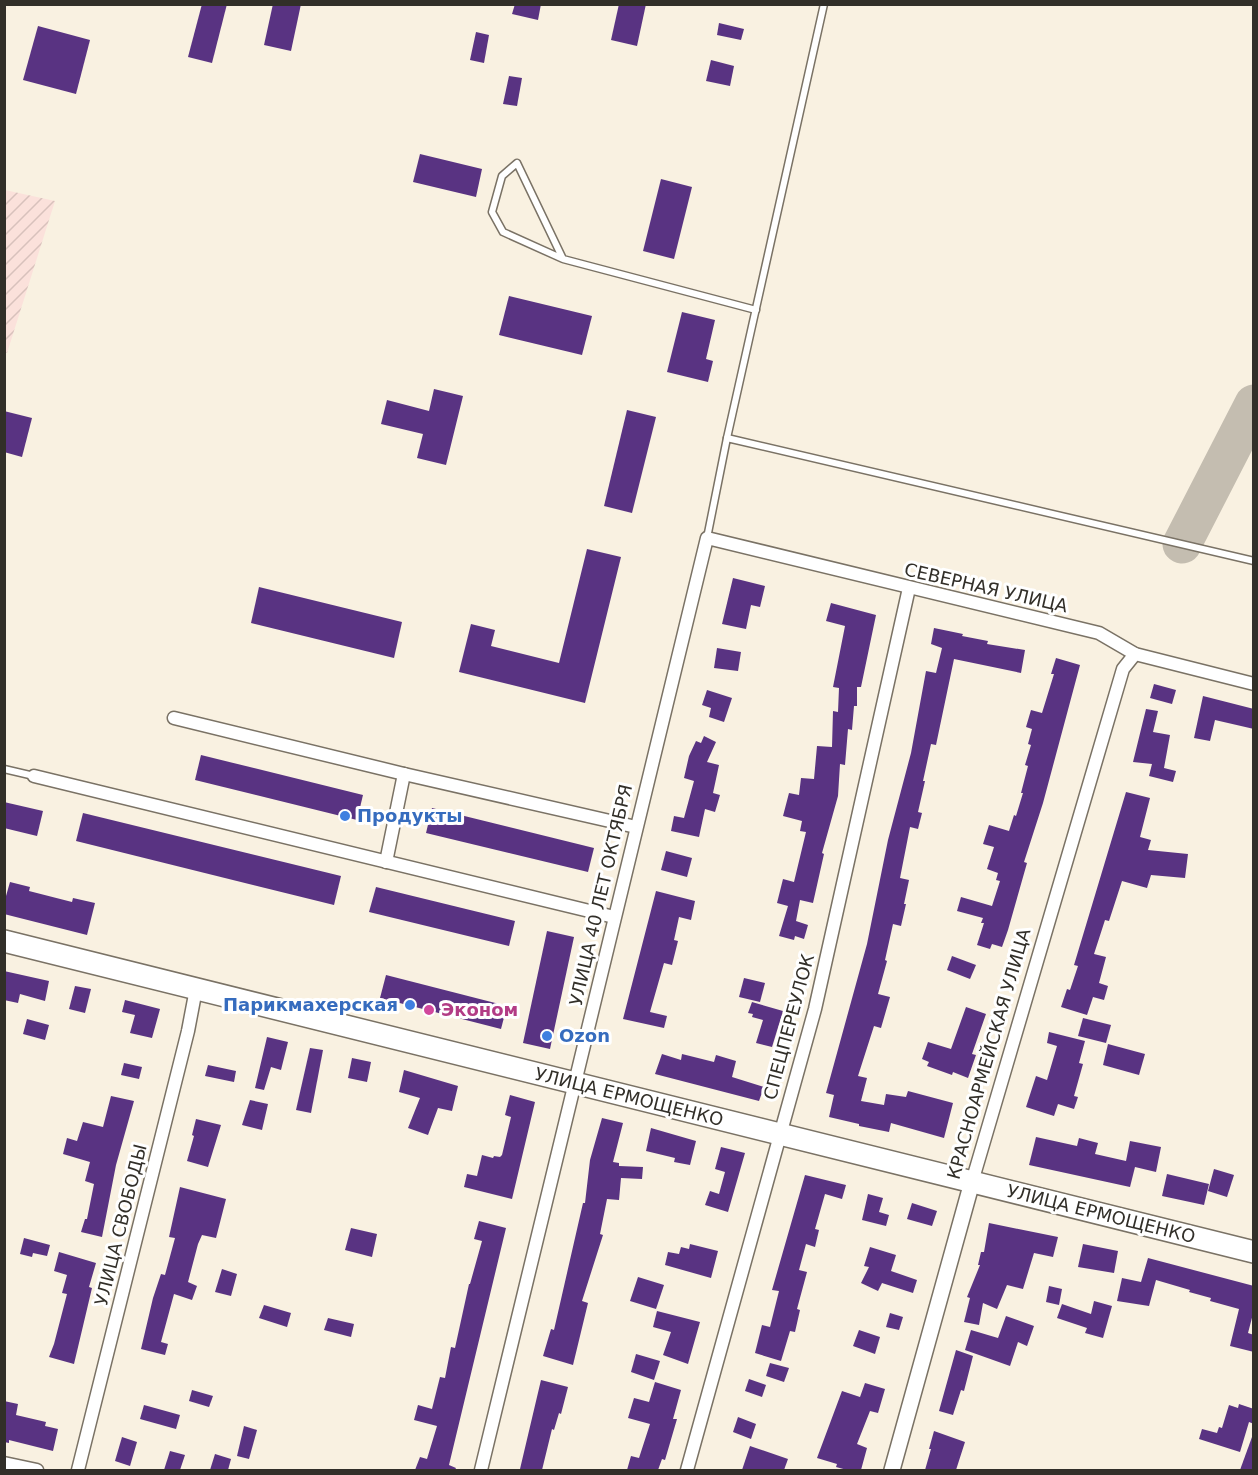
<svg xmlns="http://www.w3.org/2000/svg" width="1258" height="1475" font-family="'DejaVu Sans',sans-serif">
	<style>
		.industrial { fill: url(#industrial-furrows) }
		.lines { fill: none; stroke-linecap: round; stroke-linejoin: round }
		.taxiway { stroke: #c4bdb0; stroke-width: 39 }
		.building { fill: #593382 }
		.service-casing { stroke: #7a7265; stroke-width: 9 }
		.minor-casing { stroke: #7a7265; stroke-width: 15 }
		.tertiary-casing { stroke: #7a7265; stroke-width: 18 }
		.trunk-casing { stroke: #7a7265; stroke-width: 24 }
		.service { stroke: #fff; stroke-width: 6 }
		.minor { stroke: #fff; stroke-width: 12 }
		.tertiary { stroke: #fff; stroke-width: 15 }
		.trunk { stroke: #fff; stroke-width: 21 }
		.shop-dot { fill: #3f7fe0; stroke: #fff; stroke-width: 2 }
		.hotel-dot { fill: #d1479c; stroke: #fff; stroke-width: 2 }
		.labels { text-anchor: middle; stroke-width: 6; stroke-linejoin: round; paint-order: stroke }
		.street-label { font-size: 18px; fill: #322f29; stroke: #fff }
		.shop-label { font-size: 18px; font-weight: bold; fill: #366cbe; stroke: #fff; text-anchor: start }
		.hotel-label { font-size: 18px; font-weight: bold; fill: #b23c85; stroke: #fff; text-anchor: start }
	</style>
	<defs>
		<pattern id="industrial-furrows" width="10" height="10" patternUnits="userSpaceOnUse" patternTransform="scale(1.5)"><rect width="10" height="10" fill="#fbe1db"/><path d="M-1 1l2-2M0 10L10 0M9 11l2-2" fill="none" stroke="#d8c1bc"/></pattern>
	</defs>
	<rect width="100%" height="100%" fill="#f9f1e1"/>
	<polygon class="industrial" points="5,190 55,201 7,353 4,352"/>
	<g class="lines">
		<polyline class="taxiway" points="1182,544 1254,404"/>
	</g>
	<g class="building">
		<polygon points="202,4 227,4 212,63 188,57"/>
		<polygon points="273,4 301,4 291,51 264,45"/>
		<polygon points="515,4 541,4 538,20 512,14"/>
		<polygon points="619,4 646,4 637,46 611,40"/>
		<polygon points="719,23 744,29 741,40 717,35"/>
		<polygon points="38,26 90,40 76,94 23,80"/>
		<polygon points="476,32 489,35 484,63 470,60"/>
		<polygon points="711,60 734,66 730,86 706,81"/>
		<polygon points="509,76 522,78 517,106 503,104"/>
		<polygon points="420,154 482,169 476,197 413,182"/>
		<polygon points="661,179 692,187 674,259 643,251"/>
		<polygon points="509,296 592,316 582,355 499,335"/>
		<polygon points="682,312 715,320 706,359 713,361 708,382 667,372"/>
		<polygon points="434,389 463,396 446,465 417,458 423,434 381,424 387,400 429,411"/>
		<polygon points="627,410 656,417 632,513 604,506"/>
		<polygon points="4,411 32,418 22,457 4,452"/>
		<polygon points="587,549 621,557 585,703 459,672 471,624 495,630 491,646 559,663"/>
		<polygon points="733,578 765,586 760,607 751,605 746,629 722,624"/>
		<polygon points="259,587 402,622 394,658 251,623"/>
		<polygon points="831,603 876,615 861,687 857,687 857,706 854,706 852,730 848,729 845,765 840,764 838,796 822,853 824,854 813,903 800,900 796,921 808,925 804,939 795,936 794,940 779,936 788,906 777,903 783,879 794,882 806,832 800,831 802,821 783,816 789,793 799,795 801,778 814,779 817,746 832,747 833,711 838,712 839,688 833,687 845,626 826,621"/>
		<polygon points="934,628 963,634 962,636 988,641 987,644 1025,650 1021,673 954,659 936,745 931,744 923,781 925,781 918,812 922,813 918,829 910,827 900,878 909,880 904,904 906,904 901,926 893,924 885,960 887,961 878,994 890,997 881,1028 874,1026 858,1076 867,1078 861,1101 884,1105 886,1094 906,1097 908,1091 953,1103 944,1138 891,1123 889,1132 859,1126 859,1124 829,1117 834,1095 826,1093 867,944 888,840 911,753 926,671 936,673 942,648 931,644"/>
		<polygon points="717,648 741,652 738,671 714,668"/>
		<polygon points="1056,658 1080,665 1043,803 1024,862 1027,863 1008,930 1002,947 992,944 990,949 977,945 984,923 981,923 983,918 957,911 961,897 992,906 1000,881 996,880 998,873 987,869 994,847 983,844 989,825 1009,831 1014,815 1016,816 1023,793 1021,793 1028,766 1025,765 1031,745 1028,744 1032,729 1026,727 1031,710 1042,713 1054,674 1051,674"/>
		<polygon points="1154,684 1176,690 1172,704 1150,698"/>
		<polygon points="707,690 732,698 724,722 709,717 711,708 702,705"/>
		<polygon points="1203,696 1254,709 1254,729 1215,720 1210,741 1194,738"/>
		<polygon points="1146,709 1158,711 1153,732 1170,735 1164,768 1176,771 1173,782 1149,776 1152,764 1133,762"/>
		<polygon points="704,736 716,742 707,762 719,765 713,793 720,795 715,812 705,809 699,837 671,831 674,816 684,818 694,781 684,778 689,756 696,741 701,743"/>
		<polygon points="201,755 363,795 357,820 195,780"/>
		<polygon points="1126,792 1150,798 1140,837 1151,840 1148,850 1188,854 1185,878 1151,875 1147,888 1122,881 1109,921 1105,920 1094,954 1106,957 1099,983 1108,986 1104,1000 1093,997 1087,1015 1061,1007 1067,989 1070,990 1078,966 1074,965"/>
		<polygon points="4,802 43,811 37,836 4,828"/>
		<polygon points="432,808 594,848 588,872 426,833"/>
		<polygon points="83,813 341,876 334,905 76,841"/>
		<polygon points="666,851 692,858 687,877 661,870"/>
		<polygon points="10,882 30,887 29,891 72,902 73,898 95,903 87,935 4,914 4,903"/>
		<polygon points="376,887 515,921 509,946 369,912"/>
		<polygon points="656,891 695,901 691,920 679,917 674,940 678,941 672,965 664,963 650,1012 667,1016 664,1028 623,1019"/>
		<polygon points="547,931 574,937 550,1049 523,1043"/>
		<polygon points="952,956 976,965 970,979 947,970"/>
		<polygon points="4,971 49,981 45,1001 20,994 18,1003 4,1000"/>
		<polygon points="386,975 507,1006 501,1029 380,998"/>
		<polygon points="744,978 765,983 760,1002 739,997"/>
		<polygon points="75,986 91,989 85,1013 69,1009"/>
		<polygon points="125,1000 160,1009 152,1038 130,1033 135,1015 122,1012"/>
		<polygon points="752,1002 783,1011 772,1047 756,1043 763,1020 752,1017 753,1014 748,1013"/>
		<polygon points="966,1007 986,1014 972,1054 976,1055 968,1078 953,1072 952,1075 927,1066 929,1062 922,1059 928,1042 951,1049"/>
		<polygon points="1083,1018 1111,1025 1106,1043 1078,1036"/>
		<polygon points="27,1019 49,1025 45,1040 23,1034"/>
		<polygon points="1049,1032 1085,1041 1079,1063 1083,1064 1074,1096 1078,1097 1074,1109 1058,1104 1054,1116 1026,1107 1036,1076 1047,1080 1057,1046 1047,1043"/>
		<polygon points="267,1037 288,1042 281,1070 271,1067 264,1090 255,1088"/>
		<polygon points="1108,1044 1145,1054 1139,1075 1103,1065"/>
		<polygon points="310,1048 323,1050 311,1113 296,1110"/>
		<polygon points="662,1054 681,1060 682,1054 714,1062 716,1055 736,1061 732,1077 764,1087 759,1101 655,1074"/>
		<polygon points="352,1058 371,1062 367,1082 348,1078"/>
		<polygon points="124,1063 142,1067 139,1079 121,1075"/>
		<polygon points="208,1065 236,1071 234,1082 205,1076"/>
		<polygon points="404,1070 458,1086 452,1111 438,1108 428,1135 408,1128 420,1098 399,1092"/>
		<polygon points="510,1095 535,1102 512,1199 464,1187 467,1174 477,1176 482,1155 493,1158 494,1156 500,1157 502,1155 511,1117 505,1115"/>
		<polygon points="111,1096 134,1101 116,1165 102,1237 81,1232 85,1219 87,1219 94,1184 85,1181 90,1162 63,1154 67,1138 77,1141 83,1122 103,1127"/>
		<polygon points="250,1100 268,1104 262,1130 242,1125"/>
		<polygon points="602,1118 623,1123 613,1162 619,1163 619,1166 643,1167 642,1179 621,1178 619,1200 607,1199 600,1234 603,1235 582,1301 588,1303 573,1365 543,1356 551,1329 554,1330 583,1203 585,1203 590,1160"/>
		<polygon points="196,1119 221,1125 208,1167 187,1161 194,1136 192,1135"/>
		<polygon points="651,1128 696,1141 690,1165 674,1162 675,1158 646,1151"/>
		<polygon points="1036,1137 1077,1146 1079,1138 1098,1143 1095,1154 1126,1161 1130,1141 1161,1147 1156,1172 1135,1167 1130,1187 1029,1165"/>
		<polygon points="721,1147 745,1153 728,1212 705,1205 710,1191 719,1194 725,1172 715,1169"/>
		<polygon points="1214,1169 1234,1175 1227,1197 1208,1191"/>
		<polygon points="1167,1174 1209,1184 1204,1205 1162,1196"/>
		<polygon points="805,1175 846,1185 842,1199 825,1194 815,1229 819,1230 815,1247 806,1244 799,1270 807,1272 797,1309 800,1310 795,1332 790,1331 781,1361 755,1353 762,1325 770,1327 779,1291 772,1290"/>
		<polygon points="180,1187 226,1199 216,1238 202,1235 198,1244 188,1282 197,1286 192,1300 174,1294 161,1342 168,1344 165,1355 141,1349 153,1298 161,1274 165,1275 175,1238 169,1237"/>
		<polygon points="868,1194 883,1198 879,1212 889,1215 886,1226 862,1220"/>
		<polygon points="912,1203 937,1211 932,1226 907,1219"/>
		<polygon points="479,1221 506,1228 449,1465 456,1468 455,1470 415,1470 420,1457 427,1459 437,1426 414,1420 418,1405 432,1409 440,1377 445,1378 451,1347 455,1348 469,1284 470,1284 482,1241 474,1239"/>
		<polygon points="989,1223 1058,1237 1053,1257 1034,1253 1023,1289 1007,1285 997,1309 983,1303 979,1325 964,1322 970,1298 967,1297 980,1265 978,1265 981,1252 984,1252"/>
		<polygon points="351,1228 377,1234 372,1257 345,1250"/>
		<polygon points="24,1238 50,1245 47,1256 33,1253 32,1257 20,1254"/>
		<polygon points="690,1244 718,1251 711,1278 665,1265 668,1252 679,1254 681,1247 689,1249"/>
		<polygon points="1083,1244 1118,1251 1114,1273 1078,1267"/>
		<polygon points="870,1247 896,1255 891,1271 917,1280 913,1293 882,1283 878,1291 861,1283 869,1267 864,1266"/>
		<polygon points="59,1252 96,1263 89,1287 92,1288 74,1364 49,1357 54,1344 67,1294 62,1293 67,1275 54,1271"/>
		<polygon points="1148,1258 1254,1286 1254,1310 1248,1333 1254,1335 1254,1352 1230,1346 1239,1309 1210,1301 1211,1298 1189,1292 1190,1290 1156,1280 1149,1306 1117,1301 1122,1278 1141,1282"/>
		<polygon points="222,1269 237,1274 231,1296 215,1292"/>
		<polygon points="638,1277 664,1285 656,1309 630,1301"/>
		<polygon points="1049,1286 1062,1289 1059,1305 1046,1302"/>
		<polygon points="1094,1301 1112,1306 1103,1338 1085,1333 1087,1328 1057,1318 1062,1304 1091,1314"/>
		<polygon points="264,1305 291,1313 287,1327 259,1318"/>
		<polygon points="657,1311 700,1322 688,1364 663,1355 671,1332 653,1327"/>
		<polygon points="890,1313 903,1317 899,1330 886,1327"/>
		<polygon points="1006,1316 1034,1326 1027,1346 1018,1342 1010,1366 965,1350 971,1330 998,1338"/>
		<polygon points="328,1318 354,1324 351,1337 324,1330"/>
		<polygon points="859,1330 880,1337 875,1354 853,1346"/>
		<polygon points="956,1350 973,1356 964,1391 961,1390 953,1415 939,1411"/>
		<polygon points="636,1354 660,1361 654,1380 631,1372"/>
		<polygon points="770,1363 789,1368 784,1382 766,1376"/>
		<polygon points="749,1379 766,1385 762,1397 745,1391"/>
		<polygon points="541,1380 568,1387 561,1414 559,1413 554,1430 552,1429 542,1470 527,1470 520,1469"/>
		<polygon points="655,1382 681,1390 673,1419 677,1419 665,1460 662,1459 658,1470 627,1470 631,1456 639,1458 650,1424 628,1418 634,1398 649,1402"/>
		<polygon points="865,1383 885,1389 878,1413 870,1411 857,1444 867,1448 861,1470 847,1470 836,1467 837,1464 817,1458 842,1391 860,1397"/>
		<polygon points="192,1390 213,1396 209,1407 189,1401"/>
		<polygon points="4,1401 18,1404 16,1415 46,1422 45,1426 58,1429 53,1451 9,1440 9,1443 4,1442"/>
		<polygon points="1239,1404 1254,1409 1254,1424 1249,1422 1240,1452 1199,1439 1202,1429 1217,1433 1219,1427 1222,1428 1229,1405 1238,1408"/>
		<polygon points="144,1405 180,1415 176,1429 140,1419"/>
		<polygon points="738,1417 756,1424 751,1439 733,1432"/>
		<polygon points="244,1426 257,1430 249,1459 237,1456"/>
		<polygon points="934,1431 965,1442 956,1470 925,1470 931,1449 929,1449"/>
		<polygon points="122,1437 137,1442 130,1466 115,1461"/>
		<polygon points="1252,1437 1254,1437 1254,1470 1240,1470"/>
		<polygon points="750,1446 788,1459 784,1470 742,1470"/>
		<polygon points="170,1451 185,1455 180,1470 164,1470"/>
		<polygon points="215,1454 231,1459 228,1470 210,1470"/>
	</g>
	<g class="lines">
		<defs>
			<g id="service">
				<polyline points="563,259 503,232 492,212 502,176 517,163 563,259 756,310"/>
				<polyline points="727,438 824,4"/>
				<polyline points="707,538 727,438 1254,561"/>
				<polyline points="4,769 34,776"/>
			</g>
			<g id="minor">
				<polyline points="174,718 404,774 636,827"/>
				<polyline points="34,776 614,917"/>
				<polyline points="386,862 404,774"/>
				<polyline points="972,1182 1123,669 1135,654"/>
				<polyline points="4,1463 37,1470"/>
				<polyline points="78,1470 188,1031 196,989"/>
				<polyline points="481,1470 707,538 1099,633 1135,654 1254,684"/>
				<polyline points="687,1470 815,1009 909,588"/>
			</g>
			<polyline id="tertiary" points="892,1470 972,1182"/>
			<polyline id="trunk" points="4,941 1254,1252"/>
		</defs>
		<use href="#service" class="service-casing"/>
		<use href="#minor" class="minor-casing"/>
		<use href="#tertiary" class="tertiary-casing"/>
		<use href="#trunk" class="trunk-casing"/>
		<use href="#service" class="service"/>
		<use href="#minor" class="minor"/>
		<use href="#tertiary" class="tertiary"/>
		<use href="#trunk" class="trunk"/>
	</g>
	<g class="shop-dot">
		<circle cx="345" cy="816" r="6"/>
		<circle cx="410" cy="1005" r="6"/>
		<circle cx="547" cy="1036" r="6"/>
	</g>
	<circle class="hotel-dot" cx="429" cy="1010" r="6"/>
	<g class="labels">
		<g class="street-label">
			<text transform="translate(986 588) rotate(13)" y="6">СЕВЕРНАЯ УЛИЦА</text>
			<text transform="translate(601 895) rotate(-77)" y="6">УЛИЦА 40 ЛЕТ ОКТЯБРЯ</text>
			<text transform="translate(789 1027) rotate(-75)" y="6">СПЕЦПЕРЕУЛОК</text>
			<text transform="translate(989 1054) rotate(-74)" y="6">КРАСНОАРМЕЙСКАЯ УЛИЦА</text>
			<text transform="translate(629 1097) rotate(14)" y="6">УЛИЦА ЕРМОЩЕНКО</text>
			<text transform="translate(1101 1214) rotate(14)" y="6">УЛИЦА ЕРМОЩЕНКО</text>
			<text transform="translate(121 1225) rotate(-76)" y="6">УЛИЦА СВОБОДЫ</text>
		</g>
		<g class="shop-label">
			<text x="357" y="822">Продукты</text>
			<text x="398" y="1011" text-anchor="end">Парикмахерская</text>
			<text x="559" y="1042">Ozon</text>
		</g>
		<g class="hotel-label">
			<text x="441" y="1016">Эконом</text>
		</g>
	</g>
	<rect width="1258" height="1475" fill="none" stroke="#322f29" stroke-width="12"/>
</svg>
